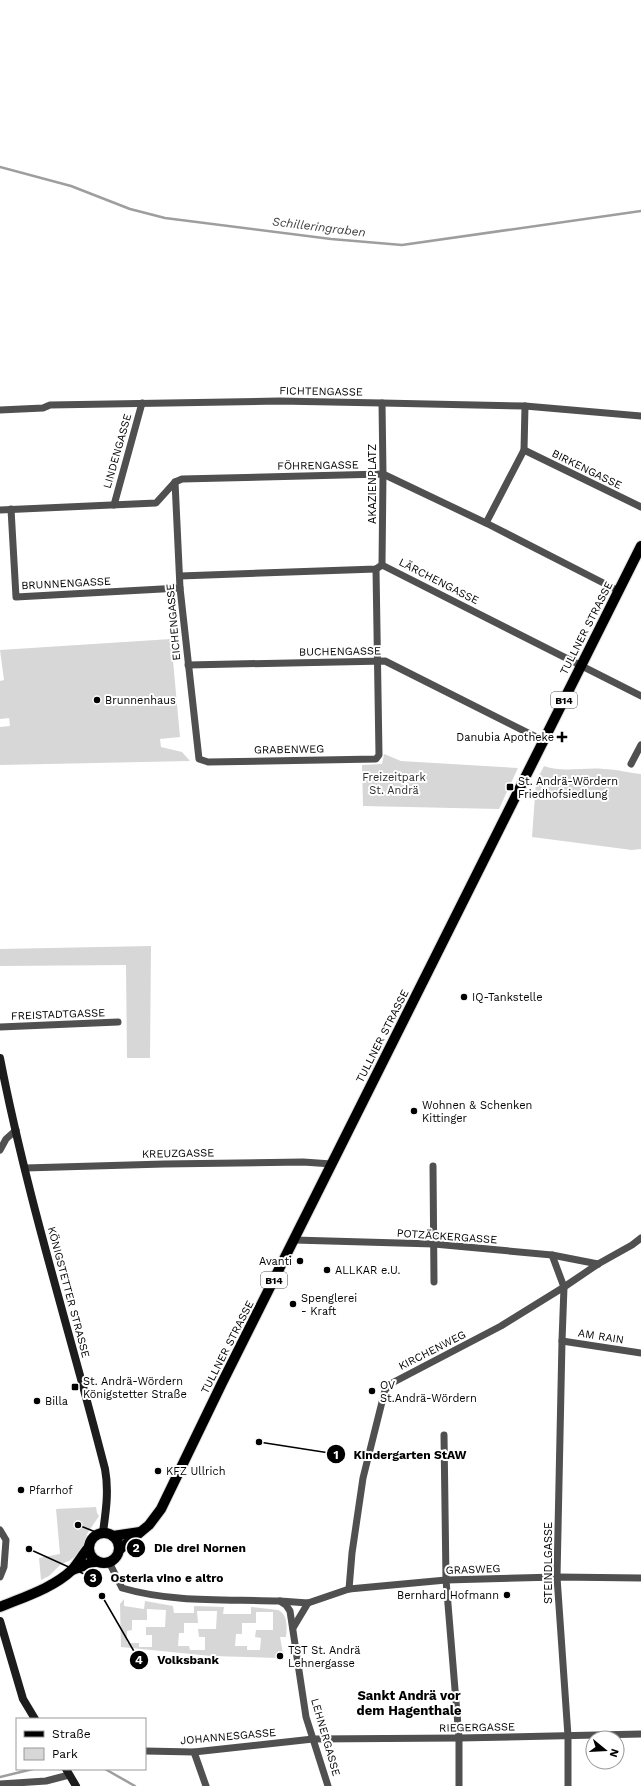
<svg xmlns="http://www.w3.org/2000/svg" width="641" height="1786" font-family="'Work Sans',sans-serif">
	<style>
		.green { fill: #d7d7d7; fill-rule: evenodd }
		.lines { fill: none; stroke-linecap: round; stroke-linejoin: round }
		.stream { stroke: #9e9e9e; stroke-width: 2.5 }
		.primary-casing { stroke: #dbdbdb; stroke-width: 12 }
		.street { stroke: #505050; stroke-width: 7 }
		.secondary { stroke: #1d1d1d; stroke-width: 8 }
		.primary { stroke: #000; stroke-width: 10 }
		.poi-dot { fill: #000; stroke: #fff; stroke-width: 1.5 }
		.labels { text-anchor: middle; stroke-width: 4; stroke-linejoin: round; paint-order: stroke }
		.shield { fill: #fff; stroke: #4c4c4c; stroke-width: 1 }
		.shield-label { font-size: 10px; font-weight: bold; fill: #000 }
		.street-label { font-size: 11px; fill: #000; stroke: #fff }
		.poi-label { font-size: 11px; fill: #000; stroke: #fff; text-anchor: start }
		.park-label { font-size: 11px; fill: #2e2e2e; stroke: #fff }
		.water-label { font-size: 12px; font-style: italic; fill: #3f3f3f; stroke: #fff }
		.quarter-label { font-size: 13px; font-weight: bold; fill: #000; stroke: #fff }
		.leader { fill: none; stroke: #000; stroke-width: 1.5 }
		.callout-dot { fill: #000; stroke: #fff; stroke-width: 1.5 }
		.mark-label { font-size: 12px; text-anchor: middle; font-weight: bold; fill: #fff }
		.callout-label { font-size: 12px; text-anchor: middle; font-weight: bold; fill: #000; stroke: #fff; stroke-width: 4; stroke-linejoin: round; paint-order: stroke }
	</style>
	<rect width="100%" height="100%" fill="#fff"/>
	<g class="green">
		<polygon points="171,639 180,737 160,739 161,747 182,752 190,761 0,765 0,727 10,726 9,718 0,719 0,681 4,680 0,650"/>
		<polygon points="384,754 401,761 518,768 499,809 363,806 362,765 382,764"/>
		<path d="M544 766C563 773 584 767 604 769 616 769 629 773 641 774V849L632 850 532 837 536 782Z"/>
		<polygon points="151,946 150,1058 127,1058 126,965 0,966 0,949"/>
		<polygon points="96,1507 97,1513 99,1516 87,1534 81,1552 69,1561 61,1564 49,1576 41,1580 39,1558 60,1554 56,1509"/>
		<path d="M124 1599V1606L144 1609 145 1601 173 1606 174 1613H194V1606L224 1607 223 1614H251V1607L278 1610C288 1614 287 1628 286 1637H280L283 1654 277 1655V1658L211 1656 121 1647 120 1604ZM147 1609 166 1610 165 1627H146V1635H152V1647H139V1643H127V1631L132 1630V1620H147ZM197 1611H217L216 1629H198L199 1637H205V1650H190L189 1646H178L179 1633H184V1623H198ZM256 1612H273V1630H256L255 1637 261 1638 260 1650H247V1646H235L236 1634H242V1623H256Z"/>
	</g>
	<g class="lines">
		<g class="stream">
			<polyline points="0,167 71,186 130,209 165,218 331,239 402,245 641,211"/>
			<polyline points="105,1769 135,1786"/>
			<polyline points="0,1777 33,1769"/>
		</g>
		<defs>
			<g id="primary">
				<circle cx="104" cy="1548" r="15"/>
				<polyline points="113,1536 140,1532"/>
				<polyline points="119,1550 149,1525 161,1509 222,1383 641,546"/>
				<polyline points="72,1570 97,1561"/>
				<path d="M0 1607C24 1597 53 1588 72 1570 78 1563 83 1554 89 1547"/>
			</g>
		</defs>
		<use href="#primary" class="primary-casing"/>
		<g class="street">
			<polyline points="382,403 383,474 382,565"/>
			<polyline points="0,410 43,408 50,405 279,401 382,403 525,406 641,416"/>
			<polyline points="524,450 641,507"/>
			<polyline points="175,482 180,588 199,759 208,762 376,759 379,755 376,569"/>
			<polyline points="114,505 142,403"/>
			<polyline points="11,509 16,597 180,588"/>
			<polyline points="0,510 156,503 175,482 182,479 383,474 486,523 619,591"/>
			<polyline points="486,523 524,450 525,406"/>
			<polyline points="180,576 376,569 382,565 641,696"/>
			<polyline points="188,665 385,661 544,741"/>
			<polyline points="631,764 641,745"/>
			<polyline points="0,1027 118,1022"/>
			<polyline points="0,1150 6,1139 16,1130"/>
			<polyline points="433,1166 434,1282"/>
			<polyline points="25,1168 164,1164 303,1162 332,1164"/>
			<polyline points="294,1240 434,1244 552,1255 598,1264"/>
			<polyline points="552,1255 564,1287 562,1341 641,1353"/>
			<polyline points="562,1341 557,1577 568,1736 568,1786"/>
			<polyline points="444,1435 446,1580 459,1738 459,1786"/>
			<polyline points="0,1530 6,1540 4,1567 0,1577"/>
			<path d="M109 1562 122 1588C173 1603 227 1599 280 1601L286 1605 290 1611 306 1717 328 1786"/>
			<polyline points="349,1589 352,1553 363,1478 385,1390 392,1383 501,1326 564,1287 598,1264 632,1245 641,1238"/>
			<polyline points="280,1601 308,1603 349,1589 446,1580 557,1577 641,1578"/>
			<polyline points="293,1628 308,1603"/>
			<polyline points="145,1751 194,1752 313,1739 459,1738 641,1734"/>
			<polyline points="194,1752 206,1786"/>
			<polyline points="0,1784 46,1781 69,1775"/>
		</g>
		<g class="secondary">
			<path d="M0 1058C27 1197 70 1332 105 1469 109 1490 106 1511 103 1532"/>
			<polyline points="0,1621 23,1699 35,1719"/>
			<polyline points="66,1769 76,1786"/>
		</g>
		<use href="#primary" class="primary"/>
	</g>
	<g class="poi-dot">
		<circle cx="97" cy="700" r="4"/>
		<path d="M560 731h4v4h4v4h-4v4h-4v-4h-4v-4h4z"/>
		<rect x="506" y="783" width="8" height="8" rx="2"/>
		<circle cx="464" cy="997" r="4"/>
		<circle cx="414" cy="1111" r="4"/>
		<circle cx="300" cy="1261" r="4"/>
		<circle cx="327" cy="1270" r="4"/>
		<circle cx="293" cy="1304" r="4"/>
		<rect x="71" y="1383" width="8" height="8" rx="2"/>
		<circle cx="372" cy="1391" r="4"/>
		<circle cx="37" cy="1401" r="4"/>
		<circle cx="158" cy="1471" r="4"/>
		<circle cx="21" cy="1490" r="4"/>
		<circle cx="507" cy="1595" r="4"/>
		<circle cx="280" cy="1656" r="4"/>
	</g>
	<g class="labels">
		<g class="shield">
			<rect x="551" y="692" width="26" height="16" rx="3"/>
			<rect x="261" y="1272" width="26" height="16" rx="3"/>
		</g>
		<g class="shield-label">
			<text x="564" y="704">B14</text>
			<text x="274" y="1284">B14</text>
		</g>
		<g class="street-label">
			<text transform="translate(321 391) rotate(1)" y="4">FICHTENGASSE</text>
			<text transform="translate(117 451) rotate(-74)" y="4">LINDENGASSE</text>
			<text transform="translate(318 465) rotate(-1)" y="4">FÖHRENGASSE</text>
			<text transform="translate(587 469) rotate(26)" y="4">BIRKENGASSE</text>
			<text transform="translate(372 484) rotate(-90)" y="4">AKAZIENPLATZ</text>
			<text transform="translate(439 581) rotate(27)" y="4">LÄRCHENGASSE</text>
			<text transform="translate(66 583) rotate(-3)" y="4">BRUNNENGASSE</text>
			<text transform="translate(173 622) rotate(-95)" y="4">EICHENGASSE</text>
			<text transform="translate(586 628) rotate(-63)" y="4">TULLNER STRASSE</text>
			<text transform="translate(340 651) rotate(-1)" y="4">BUCHENGASSE</text>
			<text transform="translate(289 749) rotate(-1)" y="4">GRABENWEG</text>
			<text transform="translate(58 1014) rotate(-2)" y="4">FREISTADTGASSE</text>
			<text transform="translate(382 1036) rotate(-63)" y="4">TULLNER STRASSE</text>
			<text transform="translate(178 1153) rotate(-1)" y="4">KREUZGASSE</text>
			<text transform="translate(447 1236) rotate(4)" y="4">POTZÄCKERGASSE</text>
			<text transform="translate(69 1292) rotate(75)" y="4">KÖNIGSTETTER STRASSE</text>
			<text transform="translate(601 1336) rotate(9)" y="4">AM RAIN</text>
			<text transform="translate(227 1347) rotate(-63)" y="4">TULLNER STRASSE</text>
			<text transform="translate(432 1350) rotate(-27)" y="4">KIRCHENWEG</text>
			<text transform="translate(548 1563) rotate(-90)" y="4">STEINDLGASSE</text>
			<text transform="translate(473 1569) rotate(-2)" y="4">GRASWEG</text>
			<text transform="translate(477 1727) rotate(-1)" y="4">RIEGERGASSE</text>
			<text transform="translate(228 1736) rotate(-5)" y="4">JOHANNESGASSE</text>
			<text transform="translate(326 1737) rotate(74)" y="4">LEHNERGASSE</text>
		</g>
		<g class="poi-label">
			<text x="105" y="704">Brunnenhaus</text>
			<text x="554" y="741" text-anchor="end">Danubia Apotheke</text>
			<text x="518" y="785">St. Andrä-Wördern<tspan x="518" dy="13">Friedhofsiedlung</tspan></text>
			<text x="472" y="1001">IQ-Tankstelle</text>
			<text x="422" y="1109">Wohnen &amp; Schenken<tspan x="422" dy="13">Kittinger</tspan></text>
			<text x="292" y="1265" text-anchor="end">Avanti</text>
			<text x="335" y="1274">ALLKAR e.U.</text>
			<text x="301" y="1302">Spenglerei<tspan x="301" dy="13">- Kraft</tspan></text>
			<text x="83" y="1385">St. Andrä-Wördern<tspan x="83" dy="13">Königstetter Straße</tspan></text>
			<text x="380" y="1389">OV<tspan x="380" dy="13">St.Andrä-Wördern</tspan></text>
			<text x="45" y="1405">Billa</text>
			<text x="166" y="1475">KFZ Ullrich</text>
			<text x="29" y="1494">Pfarrhof</text>
			<text x="499" y="1599" text-anchor="end">Bernhard Hofmann</text>
			<text x="288" y="1654">TST St. Andrä<tspan x="288" dy="13">Lehnergasse</tspan></text>
		</g>
		<g class="park-label">
			<text x="394" y="781">Freizeitpark<tspan x="394" dy="13">St. Andrä</tspan></text>
		</g>
		<g class="water-label">
			<text transform="translate(319 227) rotate(7)" y="4">Schilleringraben</text>
		</g>
		<g class="quarter-label">
			<text x="409" y="1700">Sankt Andrä vor<tspan x="409" dy="15">dem Hagenthale</tspan></text>
		</g>
	</g>
	<path class="leader" d="M259 1442L336 1454M78 1525L136 1548M29 1549L93 1578M102 1596L139 1660"/>
	<g class="callout-dot">
		<circle cx="259" cy="1442" r="4"/>
		<circle cx="78" cy="1525" r="4"/>
		<circle cx="29" cy="1549" r="4"/>
		<circle cx="102" cy="1596" r="4"/>
		<circle cx="336" cy="1454" r="10"/>
		<circle cx="136" cy="1548" r="10"/>
		<circle cx="93" cy="1578" r="10"/>
		<circle cx="139" cy="1660" r="10"/>
	</g>
	<g class="mark-label">
		<text x="336" y="1459">1</text>
		<text x="136" y="1552">2</text>
		<text x="93" y="1582">3</text>
		<text x="139" y="1664">4</text>
	</g>
	<g class="callout-label">
		<text x="410" y="1459">Kindergarten StAW</text>
		<text x="200" y="1552">Die drei Nornen</text>
		<text x="167" y="1582">Osteria vino e altro</text>
		<text x="188" y="1664">Volksbank</text>
	</g>
	<rect x="16" y="1718" width="130" height="52" fill="#ffffff" stroke="#999999"/>
	<rect x="24" y="1731" width="20" height="6" fill="#000000" stroke="#999999"/>
	<text x="52" y="1738" font-size="12" fill="#000000">Straße</text>
	<rect x="24" y="1748" width="20" height="12" fill="#d7d7d7" stroke="#999999"/>
	<text x="52" y="1758" font-size="12" fill="#000000">Park</text>
	<g transform="translate(605 1750) rotate(108)"><circle r="19" fill="#ffffff" stroke="#999999"/>
	<path d="M0-3L7 15L0 10L-7 15Z" fill="#000000"/>
	<text y="-6" font-size="11" font-weight="bold" text-anchor="middle" fill="#000000">N</text>
	</g>
</svg>
